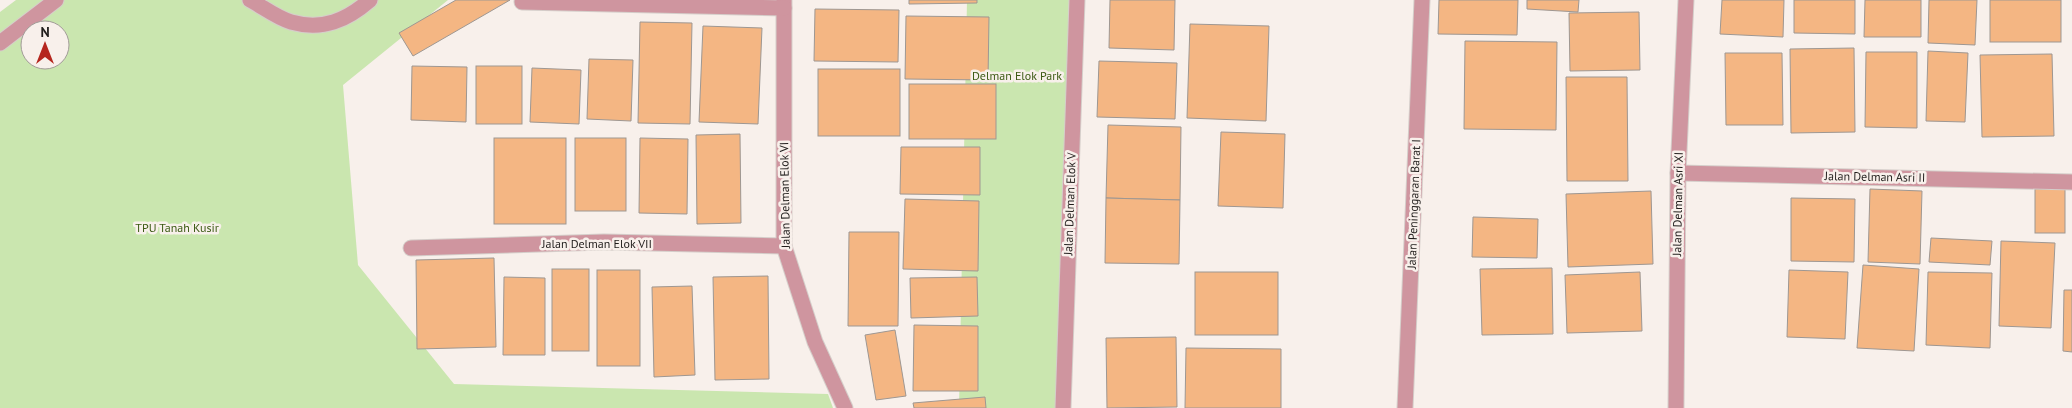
<svg xmlns="http://www.w3.org/2000/svg" width="2072" height="408" font-family="'PT Sans',sans-serif">
	<style>
		.green { fill: #cae6af; fill-rule: evenodd }
		.building { fill: #f4b683; stroke: #9e9792 }
		.lines { fill: none; stroke-linecap: round; stroke-linejoin: round }
		.street-casing { stroke: #d5ceca; stroke-width: 17 }
		.street { stroke: #cf959f; stroke-width: 15 }
		.labels { text-anchor: middle; stroke-width: 5; stroke-linejoin: round; paint-order: stroke }
		.park-label { font-size: 12px; fill: #3c5a14; stroke: #f8f0eb }
		.street-label { font-size: 12px; fill: #201d1b; stroke: #f8f0eb }
	</style>
	<rect width="100%" height="100%" fill="#f8f0eb"/>
	<g class="green">
		<path d="M16 0H448L343 85 358 265 454 384 828 394 833 408H0V12ZM30 30H60V60H30Z"/>
		<polygon points="967,0 1069,0 1060,408 959,408"/>
	</g>
	<g class="building">
		<polygon points="456,0 510,0 413,56 399,33"/>
		<polygon points="909,0 977,0 977,3 909,4"/>
		<polygon points="1110,0 1175,0 1174,50 1109,48"/>
		<polygon points="1439,0 1518,0 1517,35 1438,34"/>
		<polygon points="1527,0 1579,0 1578,12 1527,9"/>
		<polygon points="1722,0 1784,0 1783,37 1720,34"/>
		<polygon points="1794,0 1855,0 1855,34 1794,33"/>
		<polygon points="1865,0 1921,0 1921,37 1864,37"/>
		<polygon points="1929,0 1977,0 1975,45 1928,43"/>
		<rect x="1990" y="0" width="71" height="42"/>
		<polygon points="815,9 899,10 898,62 814,61"/>
		<polygon points="1639,12 1640,70 1570,71 1569,13"/>
		<polygon points="906,16 989,17 988,80 905,79"/>
		<polygon points="640,22 692,23 690,124 638,123"/>
		<polygon points="1190,24 1269,26 1266,121 1187,118"/>
		<polygon points="703,26 762,28 758,124 699,122"/>
		<polygon points="1465,41 1557,42 1556,130 1464,129"/>
		<polygon points="1854,48 1855,132 1791,133 1790,49"/>
		<polygon points="1928,51 1968,53 1965,122 1926,121"/>
		<polygon points="1866,52 1917,52 1917,128 1865,127"/>
		<polygon points="1725,53 1782,53 1783,125 1726,125"/>
		<polygon points="2052,54 2054,136 1982,137 1980,55"/>
		<polygon points="589,59 633,60 631,121 587,119"/>
		<polygon points="1099,61 1177,63 1175,119 1097,117"/>
		<polygon points="412,66 467,67 466,122 411,120"/>
		<rect x="476" y="66" width="46" height="58"/>
		<polygon points="532,68 581,70 579,124 530,122"/>
		<rect x="818" y="69" width="82" height="67"/>
		<polygon points="1566,77 1627,77 1628,181 1567,181"/>
		<rect x="909" y="84" width="87" height="55"/>
		<polygon points="1108,125 1181,127 1180,200 1106,198"/>
		<polygon points="1221,132 1285,134 1283,208 1218,206"/>
		<polygon points="740,134 741,223 697,224 696,135"/>
		<rect x="494" y="138" width="72" height="86"/>
		<rect x="575" y="138" width="51" height="73"/>
		<polygon points="640,138 688,139 687,214 639,213"/>
		<polygon points="901,147 980,147 980,195 900,194"/>
		<polygon points="1870,189 1922,191 1920,264 1868,262"/>
		<rect x="2035" y="189" width="30" height="44"/>
		<polygon points="1651,191 1653,264 1568,267 1566,194"/>
		<polygon points="1106,198 1180,200 1179,264 1105,263"/>
		<polygon points="1791,198 1855,199 1854,262 1791,261"/>
		<polygon points="905,199 979,201 978,271 903,269"/>
		<polygon points="1473,217 1538,219 1537,258 1472,257"/>
		<polygon points="849,232 899,232 898,326 848,326"/>
		<polygon points="1931,238 1992,241 1990,265 1929,262"/>
		<polygon points="2001,241 2055,243 2051,328 1999,326"/>
		<polygon points="494,258 496,347 417,349 416,260"/>
		<polygon points="1863,265 1919,269 1914,351 1857,348"/>
		<polygon points="1552,268 1553,334 1482,335 1480,269"/>
		<rect x="552" y="269" width="37" height="82"/>
		<rect x="597" y="270" width="43" height="96"/>
		<polygon points="1789,270 1848,272 1845,339 1787,337"/>
		<rect x="1195" y="272" width="83" height="63"/>
		<polygon points="1640,272 1642,331 1567,333 1565,275"/>
		<polygon points="1928,272 1992,273 1990,348 1926,345"/>
		<polygon points="768,276 769,379 715,380 713,277"/>
		<polygon points="504,277 545,278 545,355 503,355"/>
		<polygon points="977,277 978,316 911,318 910,278"/>
		<polygon points="692,286 695,375 654,377 652,287"/>
		<polygon points="2064,290 2072,290 2072,352 2063,351"/>
		<polygon points="914,325 978,326 978,391 913,391"/>
		<polygon points="895,330 906,396 876,400 865,335"/>
		<polygon points="1176,337 1177,407 1107,408 1106,338"/>
		<polygon points="1186,348 1281,349 1281,408 1185,408"/>
		<polygon points="985,397 986,408 914,408 913,403"/>
	</g>
	<g class="lines">
		<defs>
			<g id="street">
				<path d="M250 0C263 7 277 18 291 22 323 31 347 20 370 0"/>
				<polyline points="784,0 784,246 815,342 845,408"/>
				<polyline points="522,2 784,8"/>
				<polyline points="0,43 56,0"/>
				<polyline points="1678,173 2072,182"/>
				<polyline points="411,248 604,242 784,246"/>
				<polyline points="1063,408 1077,0"/>
				<polyline points="1405,408 1422,0"/>
				<polyline points="1676,408 1678,173 1686,0"/>
			</g>
		</defs>
		<use href="#street" class="street-casing"/>
		<use href="#street" class="street"/>
	</g>
	<g class="labels">
		<g class="park-label">
			<text x="1017" y="80">Delman Elok Park</text>
			<text x="177" y="232">TPU Tanah Kusir</text>
		</g>
		<g class="street-label">
			<text transform="translate(1875 177) rotate(1)" y="4">Jalan Delman Asri II</text>
			<text transform="translate(785 195) rotate(-91)" y="4">Jalan Delman Elok VI</text>
			<text transform="translate(1070 204) rotate(-88)" y="4">Jalan Delman Elok V</text>
			<text transform="translate(1414 204) rotate(-88)" y="4">Jalan Peninggaran Barat I</text>
			<text transform="translate(1678 204) rotate(-89)" y="4">Jalan Delman Asri XI</text>
			<text x="597" y="248">Jalan Delman Elok VII</text>
		</g>
	</g>
	<g transform="translate(45 45)"><circle r="24" fill="#f8f0eb" stroke="#a29c98"/>
	<path d="M0-4L9 19L0 12L-9 19Z" fill="#b5261e"/>
	<text y="-8" font-size="14" font-weight="bold" text-anchor="middle" fill="#201d1b">N</text>
	</g>
</svg>
